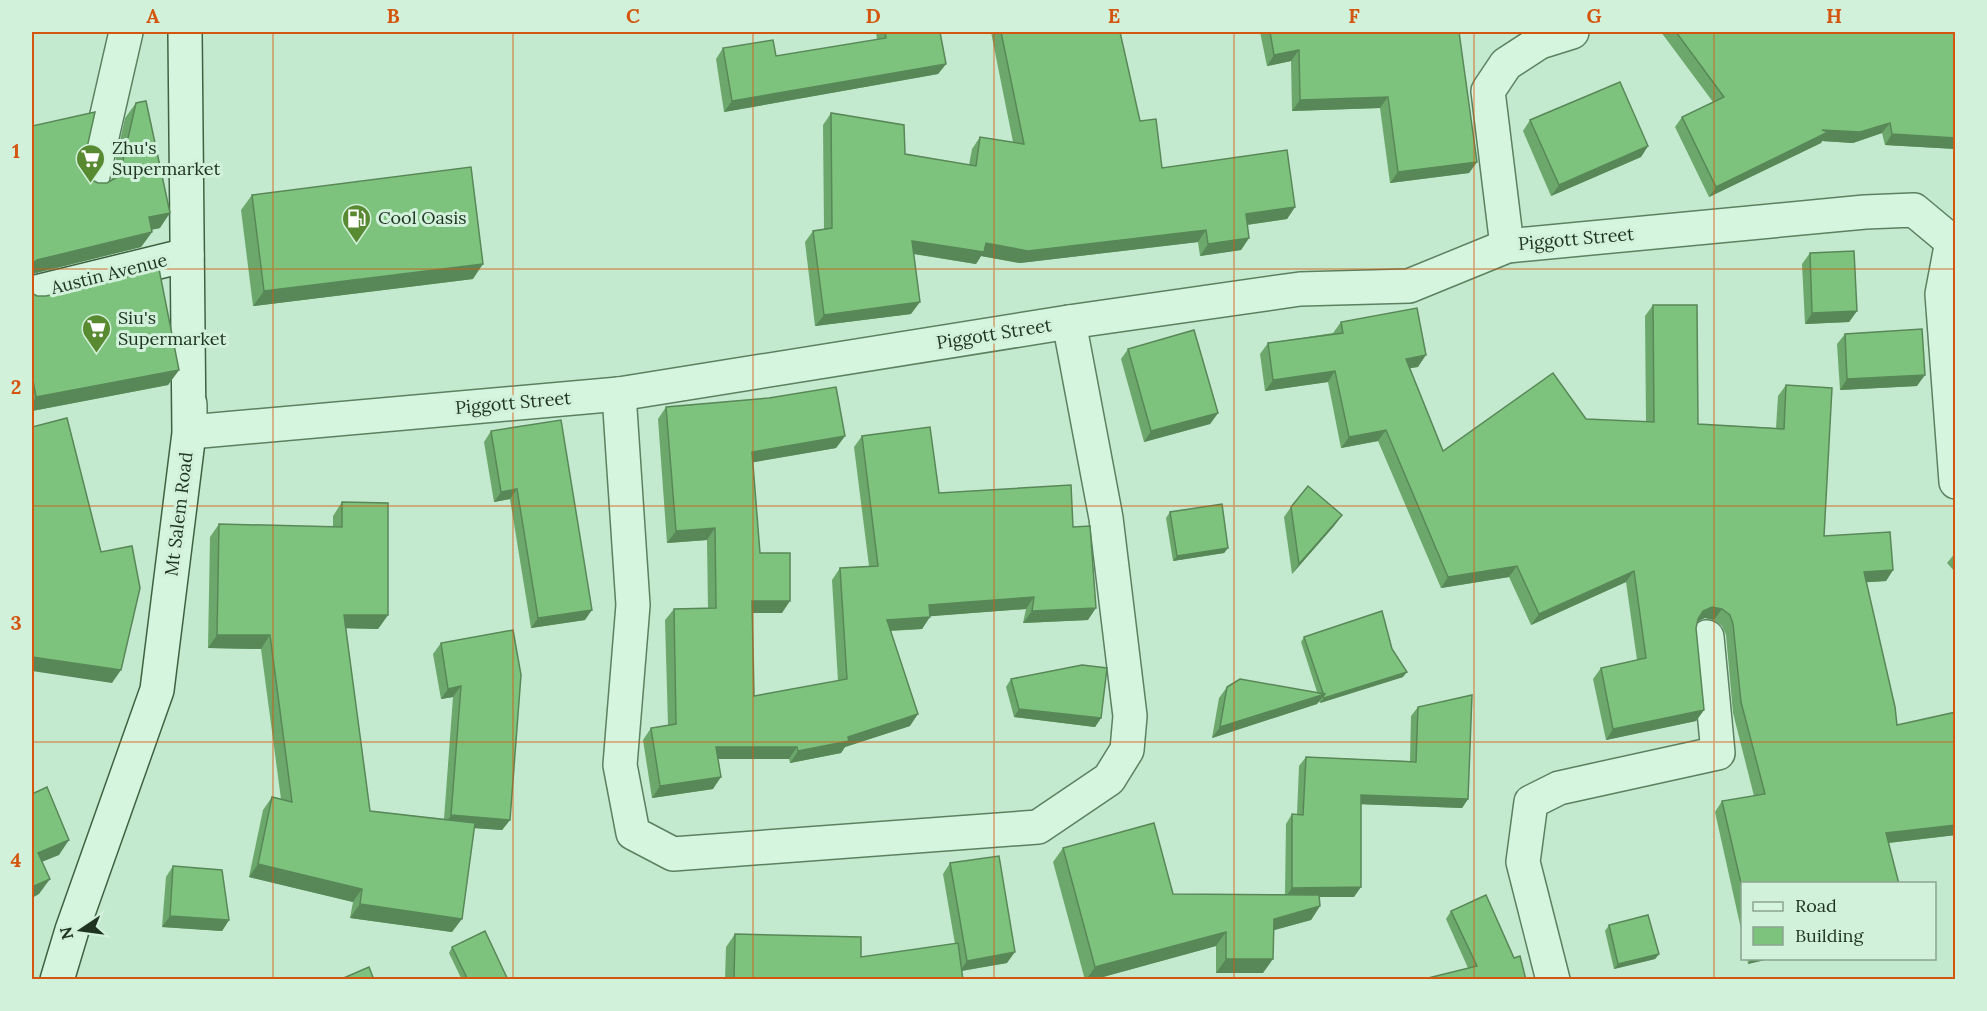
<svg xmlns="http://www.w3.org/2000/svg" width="1987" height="1011" font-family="Lora,serif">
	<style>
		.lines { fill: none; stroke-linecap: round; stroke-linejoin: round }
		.street-casing { stroke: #5c8160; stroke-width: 36 }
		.secondary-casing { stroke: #3f6342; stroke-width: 36 }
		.street { stroke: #d5f5de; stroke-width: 33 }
		.secondary { stroke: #d5f5de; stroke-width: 33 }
		.wall { fill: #6ca86c }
		.shaded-wall { fill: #588858 }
		.building { fill: #7ec37d; stroke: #588858; stroke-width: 1.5 }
		.grid { fill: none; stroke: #d4550e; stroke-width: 1.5; stroke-opacity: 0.55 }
		.labels { text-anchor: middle; stroke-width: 6; stroke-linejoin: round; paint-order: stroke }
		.poi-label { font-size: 18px; fill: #1e3320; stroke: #d2f1db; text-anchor: start }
		.street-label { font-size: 18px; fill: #1e3320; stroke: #d2f1db }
		.neatline { fill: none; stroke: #d4550e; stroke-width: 2 }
		.grid-label { font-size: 20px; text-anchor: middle; font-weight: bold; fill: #d4550e }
	</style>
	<rect width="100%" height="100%" fill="#c3e9ce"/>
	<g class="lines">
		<defs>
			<g id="street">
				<polyline points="92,180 126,32"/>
				<polyline points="1952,241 1942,294 1956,482"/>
				<polyline points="1507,246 1488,91 1506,64 1540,42 1572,32"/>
				<polyline points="619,394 633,605 620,765 633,833 673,854 1038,827 1109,779 1127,750 1130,716 1106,518 1069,322"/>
				<polyline points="190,404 190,432 619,394 1069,322 1300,289 1409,286 1507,246 1865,212 1914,210 1956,245"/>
				<polyline points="1553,980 1523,862 1531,802 1559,788 1718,753 1707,637"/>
			</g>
			<g id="secondary">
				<polyline points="32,293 187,255"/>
				<polyline points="57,980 72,930 157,690 189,433 185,32"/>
			</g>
		</defs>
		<use href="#street" class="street-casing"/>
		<use href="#secondary" class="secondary-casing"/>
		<use href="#street" class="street"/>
		<use href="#secondary" class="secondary"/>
	</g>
	<g class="wall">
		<polygon points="876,32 940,32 946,64 938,74 724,112 716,59 723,48 776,56 877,40"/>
		<polygon points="991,32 1120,32 1140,121 1162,168 1295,207 1287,219 1247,225 1249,238 1241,250 1200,256 1198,242 1020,263 981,256 976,264 913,254 911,314 815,326 805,242 813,231 824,229 823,125 831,113 905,154 969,165 972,149 980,137 1013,142"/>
		<polygon points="1260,32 1459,32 1477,162 1469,173 1390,183 1380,108 1292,111 1291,61 1267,66"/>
		<polygon points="1661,32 1956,32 1956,149 1885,145 1882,133 1853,143 1822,141 1821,143 1709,197 1675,127 1682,117 1713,102"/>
		<polygon points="136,103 160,228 151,230 152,232 141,247 32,274 84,170 90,179 98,183 107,183 111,181 125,118"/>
		<polygon points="1530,120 1648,146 1641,157 1551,196 1523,131"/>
		<polygon points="252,195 473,279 253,306 241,210"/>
		<polygon points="1810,253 1857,311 1849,322 1805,324 1802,264"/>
		<polygon points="32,293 179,370 168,385 32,411"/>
		<polygon points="1653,305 1698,424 1776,428 1778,396 1786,385 1824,536 1893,570 1886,581 1866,582 1897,725 1956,712 1956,835 1889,843 1743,884 1743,938 1715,812 1722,801 1754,796 1733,713 1726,635 1722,626 1714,620 1705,618 1697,622 1696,628 1704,710 1696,721 1606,740 1593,679 1601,668 1637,660 1626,582 1531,625 1509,577 1441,588 1378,441 1341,448 1328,382 1265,391 1260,354 1268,343 1333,333 1341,322 1418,367 1409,368 1443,451 1586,419 1646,422 1645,316"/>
		<polygon points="1845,334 1917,386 1840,390 1837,344"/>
		<polygon points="1128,349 1218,413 1210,424 1144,442 1121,359"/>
		<polygon points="666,407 845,436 836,448 753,462 760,553 782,613 752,613 754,696 838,681 832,580 840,568 869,566 854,447 862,436 939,493 1073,527 1088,620 1023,623 1026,609 930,616 922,629 891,631 910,726 845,747 841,753 790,763 789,759 718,759 713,789 652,798 643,740 651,728 668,725 665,620 674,609 708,608 707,540 667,543 658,419"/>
		<polygon points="491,431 585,620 531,628 510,499 494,502 484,442"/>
		<polygon points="342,502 388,615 378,629 346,628 370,811 444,819 453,697 441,699 433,654 441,643 513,630 510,820 502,830 474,828 452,932 350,918 353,902 249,877 263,810 272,797 281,799 261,649 208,648 210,537 219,524 333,527 333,516"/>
		<polygon points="1291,507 1342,515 1334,526 1292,574 1284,517"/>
		<polygon points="1170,512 1228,548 1224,553 1173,561 1166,518"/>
		<polygon points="1956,552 1956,573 1947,563"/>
		<polygon points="1304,637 1392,649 1403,677 1320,703 1319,701 1317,704 1212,738 1219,698 1227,687 1317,692 1301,642"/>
		<polygon points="1011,679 1101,718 1095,727 1014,717 1006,687"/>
		<polygon points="1418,707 1468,799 1462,808 1361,804 1354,897 1319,897 1320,906 1311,920 1274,930 1263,973 1216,973 1216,946 1092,980 1085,980 1053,862 1063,848 1173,894 1285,894 1286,824 1292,814 1297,814 1299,766 1306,757 1410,761 1411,716"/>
		<polygon points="950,863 1007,963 962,971 963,980 725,980 726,947 735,934 861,957 955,944 943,874"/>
		<polygon points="173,866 229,920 222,931 162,927 166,877"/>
		<polygon points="1451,911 1514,958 1468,968 1446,919"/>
		<polygon points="1609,925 1659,954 1655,959 1614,969 1605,931"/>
		<polygon points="452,947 508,980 462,980 449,953"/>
		<polygon points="1747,958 1773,958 1748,964"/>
	</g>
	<g class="shaded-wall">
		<polygon points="1299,50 1291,61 1267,66 1274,55"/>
		<polygon points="946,64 938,74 724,112 732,101"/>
		<polygon points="1388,97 1380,108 1292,111 1300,100"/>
		<polygon points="1890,123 1882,133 1853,143 1822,141 1821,143 1709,197 1716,187 1822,130"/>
		<polygon points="1892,134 1956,138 1956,149 1885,145"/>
		<polygon points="1648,146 1641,157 1551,196 1559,185"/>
		<polygon points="1477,162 1469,173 1390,183 1398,172"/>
		<polygon points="1295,207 1287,219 1238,226 1246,214"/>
		<polygon points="170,213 160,228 139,232 149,217"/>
		<polygon points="1206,230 1198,242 1020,263 981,256 976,264 903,252 912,241"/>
		<polygon points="152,232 141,247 32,274 32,264 37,260"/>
		<polygon points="1249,238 1241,250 1200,256 1208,244"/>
		<polygon points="483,264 473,279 253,306 264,291"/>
		<polygon points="920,302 911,314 815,326 824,315"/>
		<polygon points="1857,311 1849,322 1805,324 1812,313"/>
		<polygon points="1426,355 1418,367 1398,370 1406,359"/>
		<polygon points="179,370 168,385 32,411 32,404 36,397"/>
		<polygon points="1335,371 1328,382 1265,391 1273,380"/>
		<polygon points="1925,375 1917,386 1840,390 1847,379"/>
		<polygon points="1218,413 1210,424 1144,442 1151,431"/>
		<polygon points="1386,430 1378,441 1341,448 1349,437"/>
		<polygon points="845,436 836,448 744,464 752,452"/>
		<polygon points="517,489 510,499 494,502 501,492"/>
		<polygon points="1342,515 1334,526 1292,574 1299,564"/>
		<polygon points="715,528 707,540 667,543 676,531"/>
		<polygon points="1228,548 1224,553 1173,561 1177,556"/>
		<polygon points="1517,566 1509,577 1441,588 1448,577"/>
		<polygon points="1893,570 1886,581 1856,583 1864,572"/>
		<polygon points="1634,571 1626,582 1531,625 1539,614"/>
		<polygon points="1034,597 1026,609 921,617 929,605"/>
		<polygon points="752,601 790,601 782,613 744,613"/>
		<polygon points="1712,607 1722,609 1714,620 1705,618 1696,622 1690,630 1703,611"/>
		<polygon points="1096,608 1088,620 1023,623 1032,611"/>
		<polygon points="592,610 585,620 531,628 538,618"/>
		<polygon points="344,615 388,615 378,629 335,628"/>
		<polygon points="930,617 922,629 879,631 887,620"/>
		<polygon points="217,635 270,635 261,649 208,648"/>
		<polygon points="32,657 121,670 112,683 32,671"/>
		<polygon points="1407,672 1403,677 1320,703 1324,698"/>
		<polygon points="461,686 453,697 441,699 448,689"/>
		<polygon points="1325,694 1317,704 1212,738 1220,727"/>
		<polygon points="1019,709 1101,718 1095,727 1014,717"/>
		<polygon points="1704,710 1696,721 1606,740 1613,729"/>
		<polygon points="918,714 910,726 845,747 841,753 790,763 798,751 848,737"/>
		<polygon points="716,747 797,747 789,759 708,759"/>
		<polygon points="721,777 713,789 652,798 660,786"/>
		<polygon points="1361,795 1468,799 1462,808 1354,804"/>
		<polygon points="451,815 510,820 502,830 444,826"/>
		<polygon points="1956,825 1956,835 1878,844 1886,833"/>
		<polygon points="69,840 59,855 32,866 38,853"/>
		<polygon points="258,864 362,889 353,902 249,877"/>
		<polygon points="50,879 39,894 32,898 32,887"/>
		<polygon points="1361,887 1354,897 1285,897 1292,888"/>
		<polygon points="360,904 462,919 452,932 350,918"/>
		<polygon points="1320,906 1311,920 1264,933 1274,919"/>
		<polygon points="170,916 229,920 222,931 162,927"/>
		<polygon points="1226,932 1216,946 1092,980 1086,980 1095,967"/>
		<polygon points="1015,952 1007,963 960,971 967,961"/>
		<polygon points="1659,954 1655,959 1614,969 1618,964"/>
		<polygon points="1752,958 1773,958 1748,964"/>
		<polygon points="1226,959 1273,959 1263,973 1216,973"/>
	</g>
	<g class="building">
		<polygon points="885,32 940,32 946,64 732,101 723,48 773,40 776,56 886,38"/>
		<polygon points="1001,32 1120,32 1140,121 1156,119 1162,168 1287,150 1295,207 1246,214 1249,238 1208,244 1206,230 1028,251 986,243 984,252 912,241 920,302 824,315 813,231 832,228 831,113 904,125 905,154 976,166 980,137 1024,144"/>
		<polygon points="1270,32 1459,32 1477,162 1398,172 1388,97 1300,100 1299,50 1274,55"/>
		<polygon points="1676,32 1956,32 1956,138 1892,134 1890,123 1860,132 1822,130 1828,132 1716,187 1682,117 1724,97"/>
		<polygon points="1620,82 1648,146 1559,185 1530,120"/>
		<polygon points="146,101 170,213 149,217 152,232 37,260 32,264 32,126 95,112 84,161 84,170 90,179 98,183 107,183 116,178 121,169 136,103"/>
		<polygon points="471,167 483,264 264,291 252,195"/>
		<polygon points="1854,251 1857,311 1812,313 1810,253"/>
		<polygon points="159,269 179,370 36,397 32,375 32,293 37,296 46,296"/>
		<polygon points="1653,305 1697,305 1698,424 1784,429 1786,385 1832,388 1824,536 1890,532 1893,570 1864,572 1895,707 1897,725 1956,712 1956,825 1886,833 1899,884 1743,884 1743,892 1722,801 1765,794 1741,702 1733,624 1730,615 1722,609 1712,607 1703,611 1698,619 1696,628 1704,710 1613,729 1601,668 1646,658 1634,571 1539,614 1517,566 1448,577 1386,430 1349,437 1335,371 1273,380 1268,343 1343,333 1341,322 1417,308 1426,355 1406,359 1443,451 1553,373 1586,419 1654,422"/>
		<polygon points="1922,329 1925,375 1847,379 1845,334"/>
		<polygon points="1194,330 1218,413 1151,431 1128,349"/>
		<polygon points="836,387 845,436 752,452 760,553 790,553 790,601 752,601 754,696 847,679 840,568 878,566 862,436 930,427 939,493 1071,485 1073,527 1090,526 1096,608 1032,611 1034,597 929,605 930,617 887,620 918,714 848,737 849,741 798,751 797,747 716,747 721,777 660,786 651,728 676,724 674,609 716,608 715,528 676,531 666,407 769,398"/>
		<polygon points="67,418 101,552 132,546 140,588 121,670 32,657 32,427"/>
		<polygon points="561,420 592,610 538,618 517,489 501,492 491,431"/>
		<polygon points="1308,486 1342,515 1299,564 1291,507"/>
		<polygon points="342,502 388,503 388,615 344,615 370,811 475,823 462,919 360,904 362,889 258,864 272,797 292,802 270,635 217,635 219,524 342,527"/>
		<polygon points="1222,504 1228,548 1177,556 1170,512"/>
		<polygon points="1382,611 1392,649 1407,672 1324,698 1323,696 1325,694 1323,693 1304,637"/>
		<polygon points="513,630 521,675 510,820 451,815 461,686 448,689 441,643"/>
		<polygon points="1082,665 1107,668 1101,718 1019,709 1011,679"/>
		<polygon points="1240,679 1325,694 1220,727 1227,687"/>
		<polygon points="1472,695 1468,799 1361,795 1361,887 1292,888 1292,814 1303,815 1306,757 1416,762 1418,707"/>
		<polygon points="47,787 69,840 38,853 50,879 32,887 32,794"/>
		<polygon points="1154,823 1173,894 1319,895 1320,906 1274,919 1273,959 1226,959 1226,932 1095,967 1063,848"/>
		<polygon points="999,856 1015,952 967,961 950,863"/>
		<polygon points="173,866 222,870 229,920 170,916"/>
		<polygon points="1486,895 1514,958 1520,956 1526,980 1420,980 1477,966 1451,911"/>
		<polygon points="1648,915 1659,954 1618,964 1609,925"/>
		<polygon points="485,931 508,980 468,980 452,947"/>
		<polygon points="735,934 861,937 861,957 958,943 963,980 734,980"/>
		<polygon points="369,967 374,980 339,980"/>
	</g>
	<path class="grid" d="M273 32V980M513 32V980M753 32V980M994 32V980M1234 32V980M1474 32V980M1714 32V980M32 269H1956M32 506H1956M32 742H1956"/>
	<defs>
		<symbol id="supermarket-pin" viewBox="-11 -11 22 30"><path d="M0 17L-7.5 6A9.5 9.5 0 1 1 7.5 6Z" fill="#588a32" stroke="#d2f1db"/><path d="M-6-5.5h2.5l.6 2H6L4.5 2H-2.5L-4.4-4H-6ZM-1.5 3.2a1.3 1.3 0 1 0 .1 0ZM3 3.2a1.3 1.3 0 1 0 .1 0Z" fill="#fff"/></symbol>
		<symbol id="fuel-pin" viewBox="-11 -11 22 30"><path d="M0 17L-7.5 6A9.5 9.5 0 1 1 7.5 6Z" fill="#588a32" stroke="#d2f1db"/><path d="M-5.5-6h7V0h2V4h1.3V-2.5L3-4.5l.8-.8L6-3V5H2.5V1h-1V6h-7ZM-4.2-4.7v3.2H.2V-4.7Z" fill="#fff"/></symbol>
	</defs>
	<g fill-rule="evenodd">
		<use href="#supermarket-pin" x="74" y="142" width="33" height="45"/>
		<use href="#fuel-pin" x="340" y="202" width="33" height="45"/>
		<use href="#supermarket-pin" x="80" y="312" width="33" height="45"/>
	</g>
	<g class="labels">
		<g class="poi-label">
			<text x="112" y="154">Zhu's<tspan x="112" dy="21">Supermarket</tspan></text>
			<text x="378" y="224">Cool Oasis</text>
			<text x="118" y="324">Siu's<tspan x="118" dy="21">Supermarket</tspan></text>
		</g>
		<g class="street-label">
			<text transform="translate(1576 239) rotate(-5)" y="6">Piggott Street</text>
			<text transform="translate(109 274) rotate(-14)" y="6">Austin Avenue</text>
			<text transform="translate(994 334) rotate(-9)" y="6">Piggott Street</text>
			<text transform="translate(513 403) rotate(-5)" y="6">Piggott Street</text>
			<text transform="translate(179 514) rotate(-83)" y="6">Mt Salem Road</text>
		</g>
	</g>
	<rect width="1987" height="1011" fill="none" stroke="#d2f1db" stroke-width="66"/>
	<rect x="1741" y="882" width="195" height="78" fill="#d2f1db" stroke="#8aa590" stroke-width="1.5"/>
	<rect x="1753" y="902" width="30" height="9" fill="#d5f5de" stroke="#8aa590" stroke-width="1.5"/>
	<text x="1795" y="912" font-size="18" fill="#1e3320">Road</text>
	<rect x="1753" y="927" width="30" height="18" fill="#7ec37d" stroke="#8aa590" stroke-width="1.5"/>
	<text x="1795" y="942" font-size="18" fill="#1e3320">Building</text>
	<g transform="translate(81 930) rotate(257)" stroke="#d2f1db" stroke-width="4.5" paint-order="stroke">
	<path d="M0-4.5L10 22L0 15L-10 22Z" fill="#1e3320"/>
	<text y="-9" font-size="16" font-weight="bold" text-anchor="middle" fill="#1e3320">N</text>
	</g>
	<rect x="33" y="33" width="1921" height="945" class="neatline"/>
	<g class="grid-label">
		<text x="153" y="23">A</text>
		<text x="393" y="23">B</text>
		<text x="633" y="23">C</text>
		<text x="873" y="23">D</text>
		<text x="1114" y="23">E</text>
		<text x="1354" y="23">F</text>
		<text x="1594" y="23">G</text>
		<text x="1834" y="23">H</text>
		<text x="16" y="158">1</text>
		<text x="16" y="394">2</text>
		<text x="16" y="630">3</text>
		<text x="16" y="867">4</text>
	</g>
</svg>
